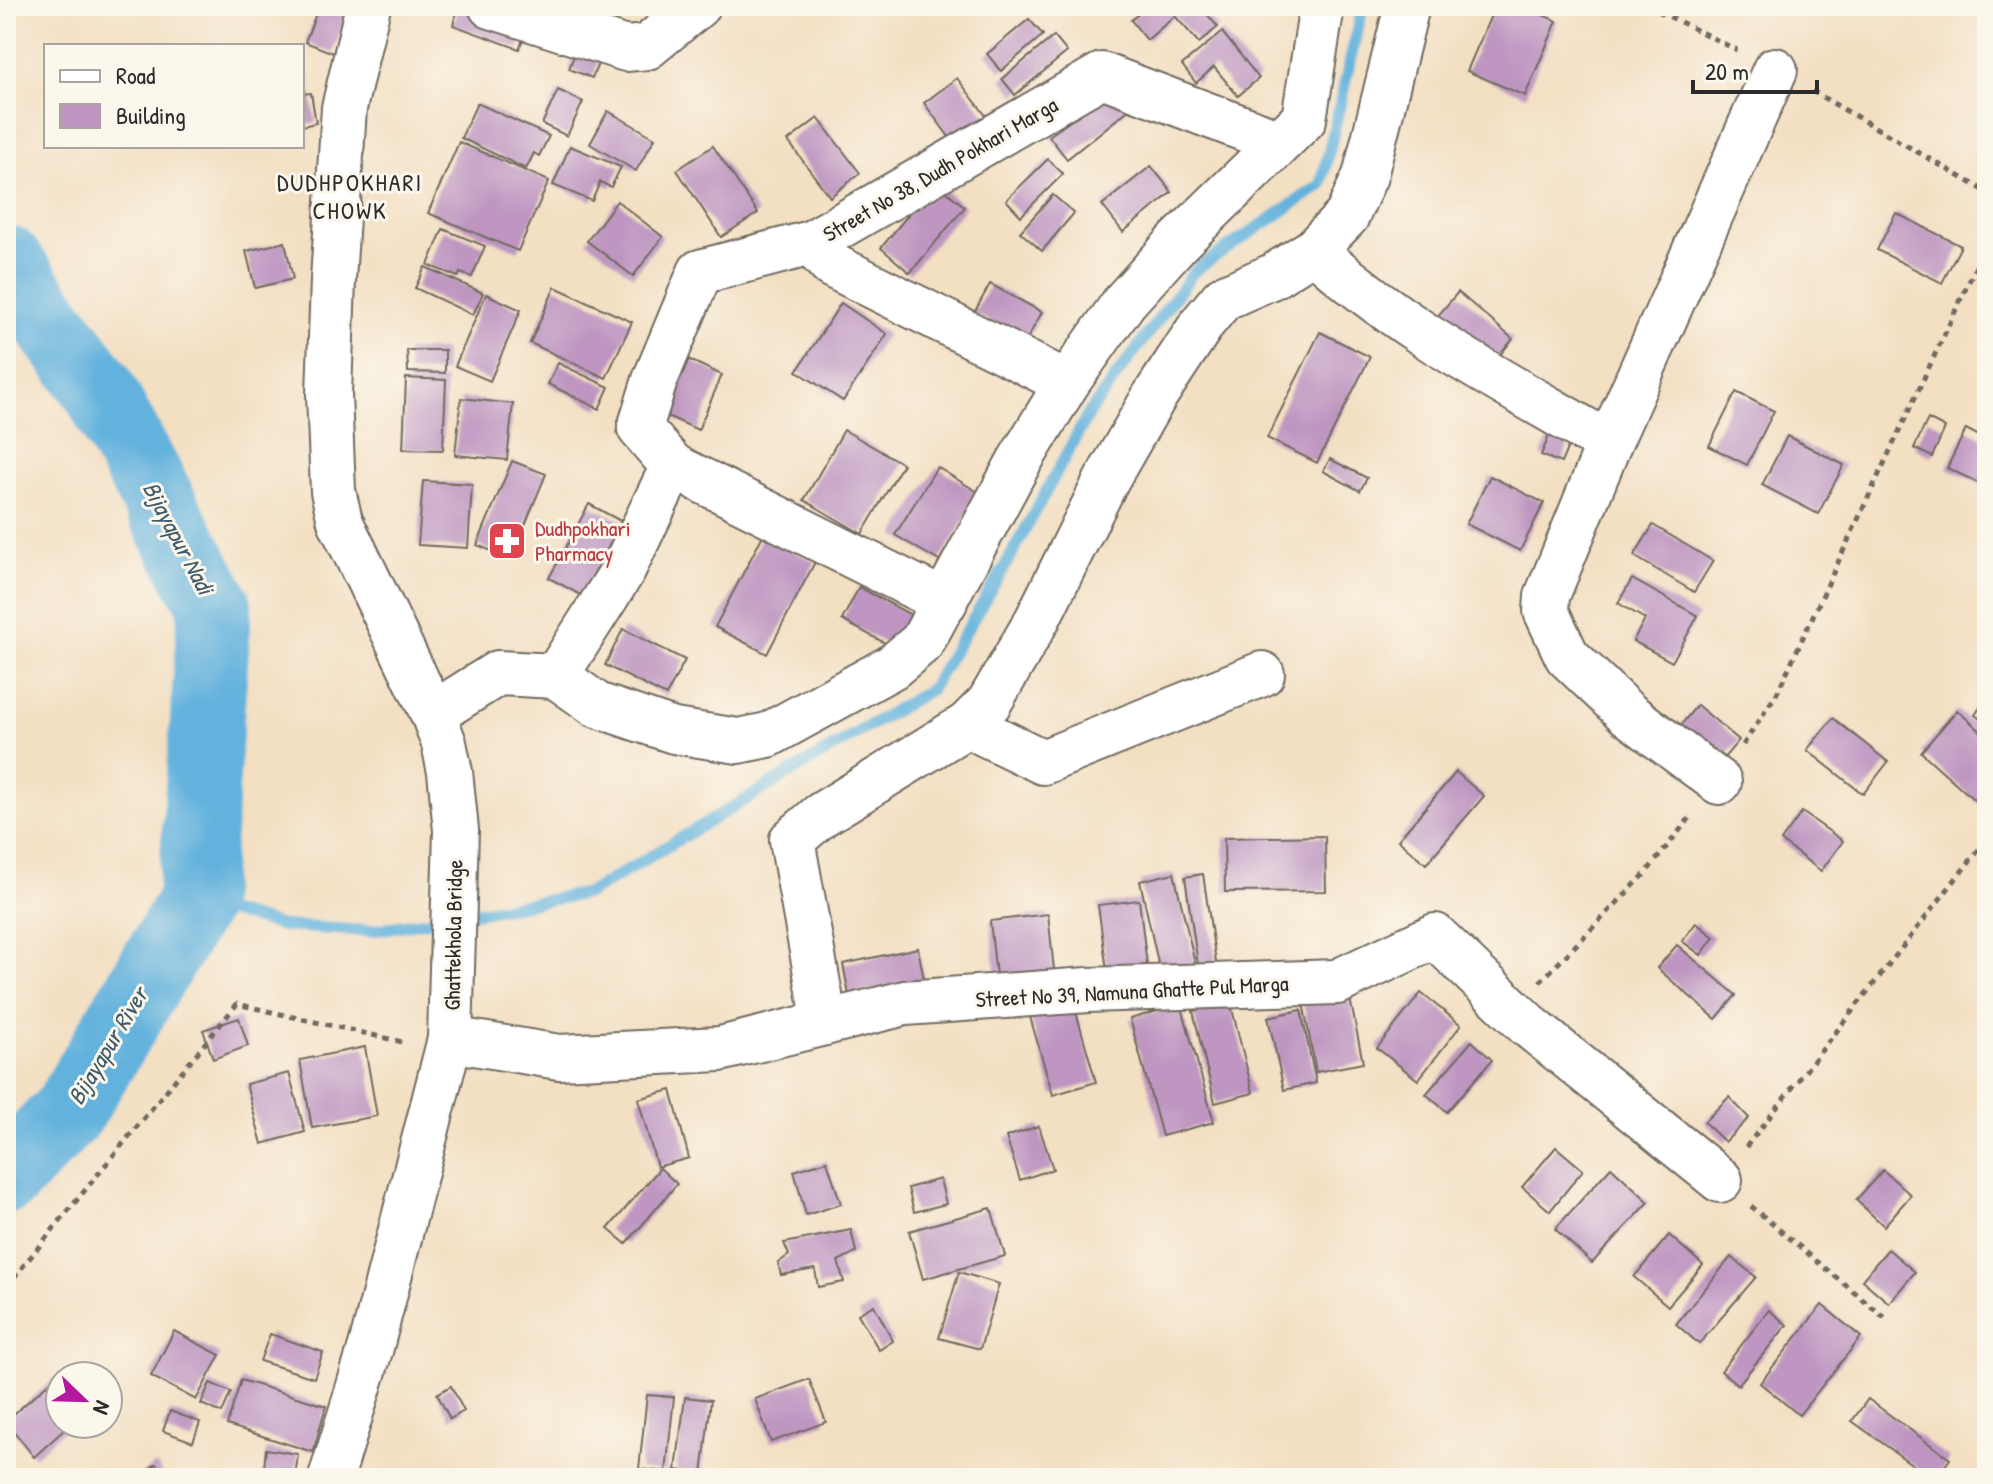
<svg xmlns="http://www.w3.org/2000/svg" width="1993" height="1484" font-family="'Patrick Hand',sans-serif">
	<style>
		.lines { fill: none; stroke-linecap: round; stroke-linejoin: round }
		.stream { stroke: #63b2dd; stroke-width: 12 }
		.river { stroke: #63b2dd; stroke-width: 74 }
		.building { fill: #be96c1 }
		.minor-casing { stroke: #716a60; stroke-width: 48 }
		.major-casing { stroke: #716a60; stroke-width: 48 }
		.path { stroke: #716a60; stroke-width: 5; stroke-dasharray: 6 6; stroke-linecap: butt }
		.minor { stroke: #fff; stroke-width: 44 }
		.major { stroke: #fff; stroke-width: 44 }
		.labels { text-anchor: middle; stroke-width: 6; stroke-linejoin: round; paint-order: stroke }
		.street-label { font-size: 22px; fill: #2b2b2b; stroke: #fbf7ec }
		.health-label { font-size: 22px; fill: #be3a42; stroke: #fbf7ec; text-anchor: start }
		.neighbourhood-label { font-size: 24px; letter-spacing: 2px; fill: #2b2b2b; stroke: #fbf7ec }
		.water-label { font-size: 24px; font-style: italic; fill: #3f5a69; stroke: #fbf7ec }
	</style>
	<rect width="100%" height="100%" fill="#fbf7ec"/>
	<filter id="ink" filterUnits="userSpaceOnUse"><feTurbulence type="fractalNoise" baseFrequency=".0125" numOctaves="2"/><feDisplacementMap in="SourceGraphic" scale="16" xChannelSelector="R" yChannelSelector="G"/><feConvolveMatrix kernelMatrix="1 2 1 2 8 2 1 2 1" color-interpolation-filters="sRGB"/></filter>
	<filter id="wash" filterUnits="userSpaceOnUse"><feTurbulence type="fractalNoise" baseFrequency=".006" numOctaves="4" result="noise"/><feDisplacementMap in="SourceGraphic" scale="32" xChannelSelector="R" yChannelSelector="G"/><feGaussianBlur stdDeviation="1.8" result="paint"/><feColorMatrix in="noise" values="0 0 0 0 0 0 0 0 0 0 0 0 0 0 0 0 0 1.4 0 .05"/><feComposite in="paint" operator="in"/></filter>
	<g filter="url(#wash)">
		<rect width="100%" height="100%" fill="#f3dfc2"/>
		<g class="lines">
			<polyline class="stream" points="194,902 282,926 370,931 589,893 931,689 1008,561 1089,413 1195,270 1321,185 1363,6"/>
			<polyline class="river" points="6,262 97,386 215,606 194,902 69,1111 6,1177"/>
		</g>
		<g id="blocks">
			<g class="building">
				<polygon points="319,6 341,6 349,9 333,53 305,42"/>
				<polygon points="459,6 526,31 519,49 453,25"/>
				<polygon points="566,6 608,6 599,28 563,14"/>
				<polygon points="1147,6 1200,6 1218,27 1199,43 1175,16 1147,40 1131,20"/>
				<polygon points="1495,6 1522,6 1557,21 1525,96 1467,71"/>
				<polygon points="1029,19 1043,35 1001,71 987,54"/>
				<polygon points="1222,32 1259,78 1238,96 1214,67 1196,83 1182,65"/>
				<polygon points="1054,36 1067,52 1015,95 1002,79"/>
				<polygon points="576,50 600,59 592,78 569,69"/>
				<polygon points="957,78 987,117 953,142 924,103"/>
				<polygon points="558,90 583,102 567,136 542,124"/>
				<polygon points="311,93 316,123 302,126 302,94"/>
				<polygon points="1110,93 1132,107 1067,159 1049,136"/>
				<polygon points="477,103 549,136 539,156 534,153 526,169 461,138"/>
				<polygon points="608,111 655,138 636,171 590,144"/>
				<polygon points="818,118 860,173 830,197 788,141"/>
				<polygon points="459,142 549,181 518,251 428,213"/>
				<polygon points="570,146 621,167 611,187 600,182 592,201 553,185"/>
				<polygon points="713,146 758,213 721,237 677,170"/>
				<polygon points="1048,159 1063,174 1021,216 1006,200"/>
				<polygon points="1151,166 1172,192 1123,232 1102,205"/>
				<polygon points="935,182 965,207 910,273 881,248"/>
				<polygon points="1053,195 1074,213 1042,251 1020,232"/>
				<polygon points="617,201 663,237 633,276 587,241"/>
				<polygon points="1896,213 1961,246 1942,283 1877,250"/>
				<polygon points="443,229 485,246 472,277 460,273 458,277 428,265"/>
				<polygon points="285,242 293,279 255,288 246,251"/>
				<polygon points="425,267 483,293 473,315 415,288"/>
				<polygon points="990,284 1042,312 1026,341 974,313"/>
				<polygon points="555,287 632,322 606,378 530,343"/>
				<polygon points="1458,292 1513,339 1493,363 1437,317"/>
				<polygon points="486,294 521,310 490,381 455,366"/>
				<polygon points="841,303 887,334 843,401 797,371"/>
				<polygon points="1320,332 1370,357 1317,463 1267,438"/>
				<polygon points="407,350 445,350 445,373 408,372"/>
				<polygon points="683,357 722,375 698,430 658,412"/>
				<polygon points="558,363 609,387 599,409 548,384"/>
				<polygon points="406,378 446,380 443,450 403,449"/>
				<polygon points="1736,392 1774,411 1747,465 1709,446"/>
				<polygon points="461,398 513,404 507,460 455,455"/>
				<polygon points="1928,419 1945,428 1932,457 1914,448"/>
				<polygon points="1552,429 1572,437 1561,463 1541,455"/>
				<polygon points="1966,429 1987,440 1987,487 1947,468"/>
				<polygon points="844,430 903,464 862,534 804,500"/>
				<polygon points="1787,436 1844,465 1818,514 1762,485"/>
				<polygon points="1330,459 1367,478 1360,491 1323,471"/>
				<polygon points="512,461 546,474 511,559 477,545"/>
				<polygon points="937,467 981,494 939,561 895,535"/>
				<polygon points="1490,476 1544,503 1520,551 1466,524"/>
				<polygon points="423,481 472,484 468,548 418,545"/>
				<polygon points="589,504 628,525 588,599 549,578"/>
				<polygon points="1653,525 1713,561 1694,592 1634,556"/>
				<polygon points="763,535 815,562 767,654 715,627"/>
				<polygon points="1632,579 1698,616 1672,662 1633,641 1645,619 1618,603"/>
				<polygon points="859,587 911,615 894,648 842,620"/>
				<polygon points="623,629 685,660 666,696 605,665"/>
				<polygon points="1987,697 1987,723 1975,715"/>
				<polygon points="1697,705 1739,740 1714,770 1672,736"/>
				<polygon points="1957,710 1987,737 1987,797 1980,805 1921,752"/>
				<polygon points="1833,718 1888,762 1863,794 1807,750"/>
				<polygon points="1456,772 1484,796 1426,864 1398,840"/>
				<polygon points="1802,812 1843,841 1821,871 1781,841"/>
				<polygon points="1325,836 1326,891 1225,892 1224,838"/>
				<polygon points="1174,873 1195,963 1160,972 1140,881"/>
				<polygon points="1203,874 1217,969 1199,972 1185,877"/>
				<polygon points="1139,900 1147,965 1107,971 1098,905"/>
				<polygon points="1048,914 1055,979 997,985 990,921"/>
				<polygon points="1696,923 1714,937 1701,955 1682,941"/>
				<polygon points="1677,945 1736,995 1716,1019 1657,968"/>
				<polygon points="918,948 924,980 849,995 843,964"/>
				<polygon points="1348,988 1363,1063 1316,1072 1302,997"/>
				<polygon points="1421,993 1461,1025 1418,1080 1377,1048"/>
				<polygon points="1230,1001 1253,1093 1215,1103 1193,1011"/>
				<polygon points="1181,1004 1214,1122 1162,1136 1130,1019"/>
				<polygon points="1074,1005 1096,1082 1053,1095 1030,1017"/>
				<polygon points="1301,1010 1316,1083 1284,1090 1268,1017"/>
				<polygon points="239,1018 248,1046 213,1059 203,1030"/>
				<polygon points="1472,1041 1492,1060 1447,1112 1426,1094"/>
				<polygon points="365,1047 377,1116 312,1128 300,1060"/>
				<polygon points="289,1073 305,1132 262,1144 246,1084"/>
				<polygon points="671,1090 689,1158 657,1167 638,1099"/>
				<polygon points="1729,1097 1749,1118 1725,1142 1704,1122"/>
				<polygon points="1039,1126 1053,1169 1020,1180 1006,1137"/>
				<polygon points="1556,1147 1583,1170 1550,1211 1522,1187"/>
				<polygon points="827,1161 841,1204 806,1215 794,1171"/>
				<polygon points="1611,1167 1649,1202 1592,1263 1555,1229"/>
				<polygon points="660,1168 677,1184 626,1244 608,1229"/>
				<polygon points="1883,1170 1911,1195 1884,1226 1856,1200"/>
				<polygon points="940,1179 946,1204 914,1212 908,1188"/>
				<polygon points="991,1208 1005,1256 923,1279 909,1231"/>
				<polygon points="851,1230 856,1252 838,1261 844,1282 818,1287 815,1269 781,1275 778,1263 789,1255 784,1243"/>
				<polygon points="1669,1235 1703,1265 1668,1306 1634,1277"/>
				<polygon points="1888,1249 1915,1272 1889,1303 1862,1280"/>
				<polygon points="1731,1257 1756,1277 1699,1344 1676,1324"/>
				<polygon points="959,1272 999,1284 980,1349 939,1338"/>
				<polygon points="874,1305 893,1341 879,1350 858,1314"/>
				<polygon points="1822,1305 1861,1337 1799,1415 1760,1383"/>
				<polygon points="1769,1310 1787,1325 1738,1385 1721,1371"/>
				<polygon points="174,1331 220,1355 196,1400 151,1376"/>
				<polygon points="270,1334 323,1352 314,1378 260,1361"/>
				<polygon points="60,1373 60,1402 50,1411 65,1429 34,1457 6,1421"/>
				<polygon points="809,1379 826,1422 771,1442 755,1399"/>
				<polygon points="241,1380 326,1406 313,1452 227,1425"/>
				<polygon points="210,1383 231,1392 222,1413 201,1404"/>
				<polygon points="451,1386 464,1411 450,1419 437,1394"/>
				<polygon points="647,1395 674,1397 666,1472 639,1469"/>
				<polygon points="685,1397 711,1400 702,1474 676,1470"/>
				<polygon points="1868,1399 1950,1459 1936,1478 1931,1478 1852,1421"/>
				<polygon points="170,1411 200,1422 193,1442 163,1431"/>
				<polygon points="266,1449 298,1454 295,1478 263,1478"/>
				<polygon points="156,1464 166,1478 136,1478"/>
			</g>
		</g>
	</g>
	<g filter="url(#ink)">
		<use href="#blocks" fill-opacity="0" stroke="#716a60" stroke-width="2"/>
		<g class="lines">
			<defs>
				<g id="minor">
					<polyline points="491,6 626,49 647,47 697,6"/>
					<polyline points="811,243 831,265 1067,383"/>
					<path d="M1314 250C1400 330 1508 384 1609 444"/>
					<polyline points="673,466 945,602"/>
					<polyline points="556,676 597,705 674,731 738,741 768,735 892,667 922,642 1019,462 1067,383 1125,301 1179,241 1304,119 1322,6"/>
					<polyline points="433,714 498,673 556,676 622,572 673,466 640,428 655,380 700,272 811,243 1102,75 1279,142"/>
					<polyline points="967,725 1043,762 1262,674"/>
					<polyline points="1719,782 1628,714 1567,656 1546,611 1547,596 1609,444 1775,70"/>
					<polyline points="825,1023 792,840 821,815 967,725 989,703 1037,620 1107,479 1154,397 1204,321 1223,298 1273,276 1314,250 1347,216 1365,176 1407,6"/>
					<polyline points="450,1039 559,1057 720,1049 905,1003 1088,990 1337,982 1435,936 1528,1025 1720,1180"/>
				</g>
				<polyline id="major" points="331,1478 371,1347 450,1039 456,830 450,772 444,743 433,714 340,521 333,491 329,394 333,280 344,108 368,6"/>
			</defs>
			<use href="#minor" class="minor-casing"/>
			<use href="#major" class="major-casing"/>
			<g class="path">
				<polyline points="1648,6 1737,50"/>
				<polyline points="1812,91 1987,192"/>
				<polyline points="1743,745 1777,693 1987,243"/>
				<polyline points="1540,982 1645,874 1692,815"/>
				<polyline points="1746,1147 1987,839"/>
				<polyline points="1751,1206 1886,1319"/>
				<polyline points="6,1287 237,1004 407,1043"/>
			</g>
			<use href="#minor" class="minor"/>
			<use href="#major" class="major"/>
		</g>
	</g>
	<defs>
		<symbol id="pharmacy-square" viewBox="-11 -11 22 22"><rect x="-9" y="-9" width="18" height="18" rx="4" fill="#e0444e" stroke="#fbf7ec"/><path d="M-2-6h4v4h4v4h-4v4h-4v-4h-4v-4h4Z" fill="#fff"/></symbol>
	</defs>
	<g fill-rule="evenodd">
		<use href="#pharmacy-square" x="485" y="519" width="44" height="44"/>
	</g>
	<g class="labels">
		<g class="street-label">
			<text transform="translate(940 169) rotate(-30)" y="8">Street No 38, Dudh Pokhari Marga</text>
			<text transform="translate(453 935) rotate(-89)" y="8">Ghattekhola Bridge</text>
			<text transform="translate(1132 991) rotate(-3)" y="8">Street No 39, Namuna Ghatte Pul Marga</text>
		</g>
		<g class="health-label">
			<text x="535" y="536">Dudhpokhari<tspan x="535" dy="25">Pharmacy</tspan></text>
		</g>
		<g class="neighbourhood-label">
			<text x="350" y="191">DUDHPOKHARI<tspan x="350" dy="28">CHOWK</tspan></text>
		</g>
		<g class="water-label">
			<text transform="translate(178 538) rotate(62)" y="8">Bijayapur Nadi</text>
			<text transform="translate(108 1046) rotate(-59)" y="8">Bijayapur River</text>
		</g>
	</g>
	<rect width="1993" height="1484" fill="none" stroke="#fbf7ec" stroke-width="32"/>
	<rect x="44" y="44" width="260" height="104" fill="#fbf7ec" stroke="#a8a59f" stroke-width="2"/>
	<rect x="60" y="70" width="40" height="12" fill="#ffffff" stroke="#a8a59f" stroke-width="2"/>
	<text x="116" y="84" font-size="24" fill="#2b2b2b">Road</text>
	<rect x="60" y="104" width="40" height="24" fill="#be96c1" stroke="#a8a59f" stroke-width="2"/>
	<text x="116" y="124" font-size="24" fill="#2b2b2b">Building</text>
	<g transform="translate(84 1400) rotate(113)"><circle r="38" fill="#fbf7ec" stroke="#a8a59f" stroke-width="2"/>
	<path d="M0-6L14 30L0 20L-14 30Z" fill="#b5179e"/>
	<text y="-12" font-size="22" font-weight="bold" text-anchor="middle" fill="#2b2b2b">N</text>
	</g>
	<path d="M1693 80v12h124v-12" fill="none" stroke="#2b2b2b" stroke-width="4"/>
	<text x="1705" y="80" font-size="24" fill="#2b2b2b" stroke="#fbf7ec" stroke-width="6" paint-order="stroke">20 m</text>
</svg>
